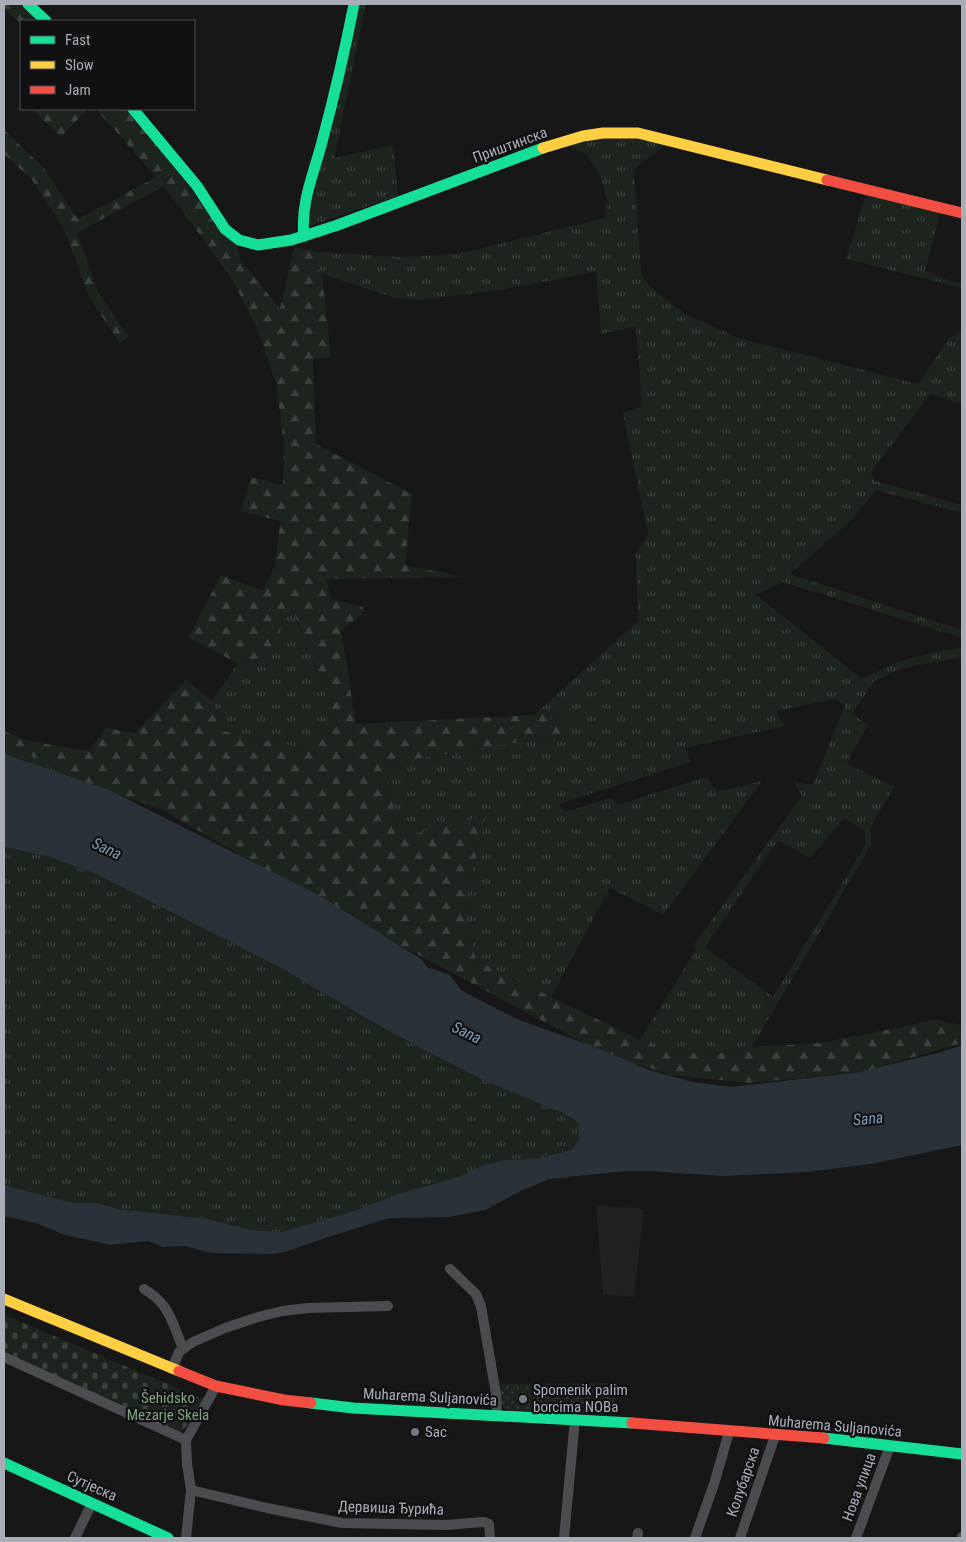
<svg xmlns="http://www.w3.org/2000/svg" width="966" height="1542" font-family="'Roboto Condensed',sans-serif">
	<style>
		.built { fill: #212123 }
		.grass { fill: url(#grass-tufts); fill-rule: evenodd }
		.forest { fill: url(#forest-firs) }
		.cemetery { fill: url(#cemetery-stones) }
		.park { fill: url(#park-dots) }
		.water { fill: #2a3239 }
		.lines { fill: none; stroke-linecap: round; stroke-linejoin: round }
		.street { stroke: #4b4c50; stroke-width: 10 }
		.fast { stroke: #16e098; stroke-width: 11 }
		.slow { stroke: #ffcf43; stroke-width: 11 }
		.jam { stroke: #f24e42; stroke-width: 11 }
		.poi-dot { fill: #757880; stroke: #111113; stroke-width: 2 }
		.labels { text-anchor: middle; stroke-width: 4.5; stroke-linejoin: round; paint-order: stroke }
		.street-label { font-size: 15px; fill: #a8adb8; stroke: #111113 }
		.poi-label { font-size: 15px; fill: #a8adb8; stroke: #111113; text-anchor: start }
		.park-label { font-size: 15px; fill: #7fa381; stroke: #111113 }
		.water-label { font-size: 16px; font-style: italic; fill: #7f9bb3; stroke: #111113 }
	</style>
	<defs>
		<pattern id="grass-tufts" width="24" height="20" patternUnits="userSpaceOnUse" patternTransform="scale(1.25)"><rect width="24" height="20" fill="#1d241e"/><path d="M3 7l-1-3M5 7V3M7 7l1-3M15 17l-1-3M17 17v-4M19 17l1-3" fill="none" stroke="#3b413d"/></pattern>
		<pattern id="forest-firs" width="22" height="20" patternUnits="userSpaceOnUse" patternTransform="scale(1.25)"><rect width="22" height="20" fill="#1d241e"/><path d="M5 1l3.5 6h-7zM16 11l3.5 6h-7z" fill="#3b413d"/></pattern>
		<pattern id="cemetery-stones" width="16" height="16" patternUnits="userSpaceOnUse" patternTransform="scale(1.25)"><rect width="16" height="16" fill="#1d241e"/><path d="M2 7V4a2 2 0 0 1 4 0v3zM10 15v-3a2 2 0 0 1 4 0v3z" fill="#3b413d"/></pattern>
		<pattern id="park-dots" width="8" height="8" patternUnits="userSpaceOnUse" patternTransform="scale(1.25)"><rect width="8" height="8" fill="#1d241e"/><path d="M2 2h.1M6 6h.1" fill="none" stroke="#3b413d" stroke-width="1.8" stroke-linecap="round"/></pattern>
	</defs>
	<rect width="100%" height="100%" fill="#171717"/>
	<polygon class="built" points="596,1205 644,1209 634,1297 603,1295"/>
	<g class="grass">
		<polygon points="356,4 366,4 334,158 393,145 398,196 309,226 304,215"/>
		<path d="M610 134 668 143 634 169 641 272 647 283 661 296 687 315 739 338 918 384 949 338 962 331V404L930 394 871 472 875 481 962 505V513L876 490 851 520 790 574 962 630V638L783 582 756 595 862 679 898 662 934 652 962 648V657L903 668 874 681 852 714 868 725 846 763 894 787 870 828 871 845 752 1047 717 1054 671 1051 640 1040 696 950 693 946 802 796 794 782 813 785 845 705 835 699 777 711 784 726 685 748 691 762 558 804 565 812 610 798 620 804 706 777 717 792 762 781 663 915 610 888 551 997 476 960 464 909 486 817 401 837 384 764 569 734 563 712 534 715 638 621 636 554 648 534 623 413 642 407 636 326 601 334 596 272 499 290 419 300 396 298 322 274 310 250 319 252 399 257 458 254 605 218 607 200 600 175 586 154 564 144ZM844 818 864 830 866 844 773 997 705 947 778 840 810 858Z"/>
		<polygon points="866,194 941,210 925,271 950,281 962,283 962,288 846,259"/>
		<polygon points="291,608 335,714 313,750 222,731 212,701 238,663 262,662"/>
		<polygon points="4,740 75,781 4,759"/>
		<polygon points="4,847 47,856 96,874 281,968 371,1021 428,1052 487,1082 565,1114 575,1120 578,1124 579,1139 572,1150 535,1159 504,1160 481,1166 461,1176 395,1195 357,1210 282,1232 251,1230 207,1219 119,1209 96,1203 73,1203 4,1185"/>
	</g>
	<g class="forest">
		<polygon points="4,4 22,4 40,21 21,21 21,24 4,8"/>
		<polygon points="31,109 88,109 61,137"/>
		<polygon points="96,109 126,109 160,148 201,203 237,245 240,259 280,309 294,247 310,250 322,274 331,357 313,359 316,444 412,494 405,565 465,577 326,579 331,599 363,607 364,612 341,631 356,724 534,715 563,712 570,734 384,764 401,837 486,816 464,909 476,960 640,1040 671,1051 717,1054 752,1047 821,1043 935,1020 962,1025 962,1043 866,1071 749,1083 672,1075 605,1054 349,918 161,809 75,781 4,740 4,731 28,741 89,751 106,728 135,733 186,680 212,701 222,731 313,750 335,714 292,608 262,662 238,663 188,638 221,575 263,591 275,566 280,521 241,511 251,477 283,485 284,445 276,383 258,331 232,279 164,186 77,233 99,294 129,337 120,343 90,299 64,229 32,180 4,154 4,130 43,167 78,219 156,177"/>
	</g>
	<polygon class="cemetery" points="4,1315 203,1399 194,1418 179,1434 4,1354"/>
	<polygon class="park" points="619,1383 612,1414 506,1410 501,1405 501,1384"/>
	<polygon class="water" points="4,754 109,790 322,897 421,959 427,967 450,975 460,989 468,994 519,1020 595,1047 649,1070 693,1082 731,1087 860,1072 942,1052 962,1045 962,1145 871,1164 808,1172 724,1176 674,1173 654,1171 626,1171 549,1179 521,1191 485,1210 449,1217 389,1218 322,1239 285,1252 274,1254 211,1253 185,1246 163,1247 148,1241 110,1245 62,1234 36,1223 4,1216 4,1185 73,1203 96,1203 119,1209 207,1219 251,1230 282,1232 357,1210 395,1195 461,1176 481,1166 504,1160 535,1159 572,1150 579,1139 578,1124 575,1120 565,1114 487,1082 428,1052 371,1021 281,968 96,874 47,856 4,847"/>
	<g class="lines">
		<g class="street">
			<polyline points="450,1269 476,1294 481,1306 496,1394 497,1415"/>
			<path d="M144 1289C170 1304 172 1323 183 1348"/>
			<polyline points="4,1357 186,1440"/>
			<polyline points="172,1369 179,1352 193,1342 225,1328 255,1318 282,1311 308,1308 388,1306"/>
			<polyline points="191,1490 267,1508 342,1523 446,1525 484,1522 489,1524 490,1538"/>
			<polyline points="75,1538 92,1503"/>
			<polyline points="186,1538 191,1490 187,1464 186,1440 216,1386"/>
			<polyline points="564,1538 575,1419"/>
			<polyline points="637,1538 638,1533"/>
			<polyline points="695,1538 714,1484 729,1432"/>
			<polyline points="740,1538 775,1436"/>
			<polyline points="856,1538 890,1446"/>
			<polyline points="962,1538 962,1537"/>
		</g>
		<g class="fast">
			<polyline points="28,4 46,21"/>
			<polyline points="133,109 197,186 225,229 239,240 258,245 291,240 335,226 543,148"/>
			<path d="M304 236C300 204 314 173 322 142 334 97 345 50 354 4"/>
			<polyline points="311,1403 353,1408 632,1423"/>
			<polyline points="824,1438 962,1454"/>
			<polyline points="4,1463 168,1538"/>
		</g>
		<g class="slow">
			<polyline points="543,148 583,136 603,133 638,133 827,180"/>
			<polyline points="4,1299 179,1371"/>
		</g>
		<g class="jam">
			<polyline points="827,180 962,213"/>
			<polyline points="179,1371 216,1386 284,1400 311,1403"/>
			<polyline points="632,1423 824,1438"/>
		</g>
	</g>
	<g class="poi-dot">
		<circle cx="523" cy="1399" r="5"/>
		<circle cx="415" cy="1432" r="5"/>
	</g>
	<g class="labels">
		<g class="street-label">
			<text transform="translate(510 145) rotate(-20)" y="5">Приштинска</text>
			<text transform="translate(430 1397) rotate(3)" y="5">Muharema Suljanovića</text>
			<text transform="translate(835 1426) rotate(5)" y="5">Muharema Suljanovića</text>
			<text transform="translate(743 1482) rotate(-71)" y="5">Колубарска</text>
			<text transform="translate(92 1486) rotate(24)" y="5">Сутјеска</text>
			<text transform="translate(859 1487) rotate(-70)" y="5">Нова улица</text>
			<text transform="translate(391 1508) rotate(2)" y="5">Дервиша Ђурића</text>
		</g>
		<g class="poi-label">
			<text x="533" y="1395">Spomenik palim<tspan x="533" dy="17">borcima NOBa</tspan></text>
			<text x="425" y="1437">Sac</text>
		</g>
		<g class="park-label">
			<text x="168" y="1403">Šehidsko<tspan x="168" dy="17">Mezarje Skela</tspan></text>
		</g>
		<g class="water-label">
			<text transform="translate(107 848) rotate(25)" y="6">Sana</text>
			<text transform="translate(467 1032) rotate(26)" y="6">Sana</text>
			<text transform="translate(868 1118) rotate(-6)" y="6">Sana</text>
		</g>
	</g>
	<rect width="966" height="1542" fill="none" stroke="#a8adb8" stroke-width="10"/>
	<rect x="20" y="20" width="175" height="90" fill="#111113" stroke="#4d4f55"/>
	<rect x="30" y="36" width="25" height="8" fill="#16e098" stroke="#4d4f55"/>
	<text x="65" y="45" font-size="15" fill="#a8adb8">Fast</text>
	<rect x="30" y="61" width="25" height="8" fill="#ffcf43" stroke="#4d4f55"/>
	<text x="65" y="70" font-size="15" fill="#a8adb8">Slow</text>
	<rect x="30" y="86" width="25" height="8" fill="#f24e42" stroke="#4d4f55"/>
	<text x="65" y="95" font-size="15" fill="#a8adb8">Jam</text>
</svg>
